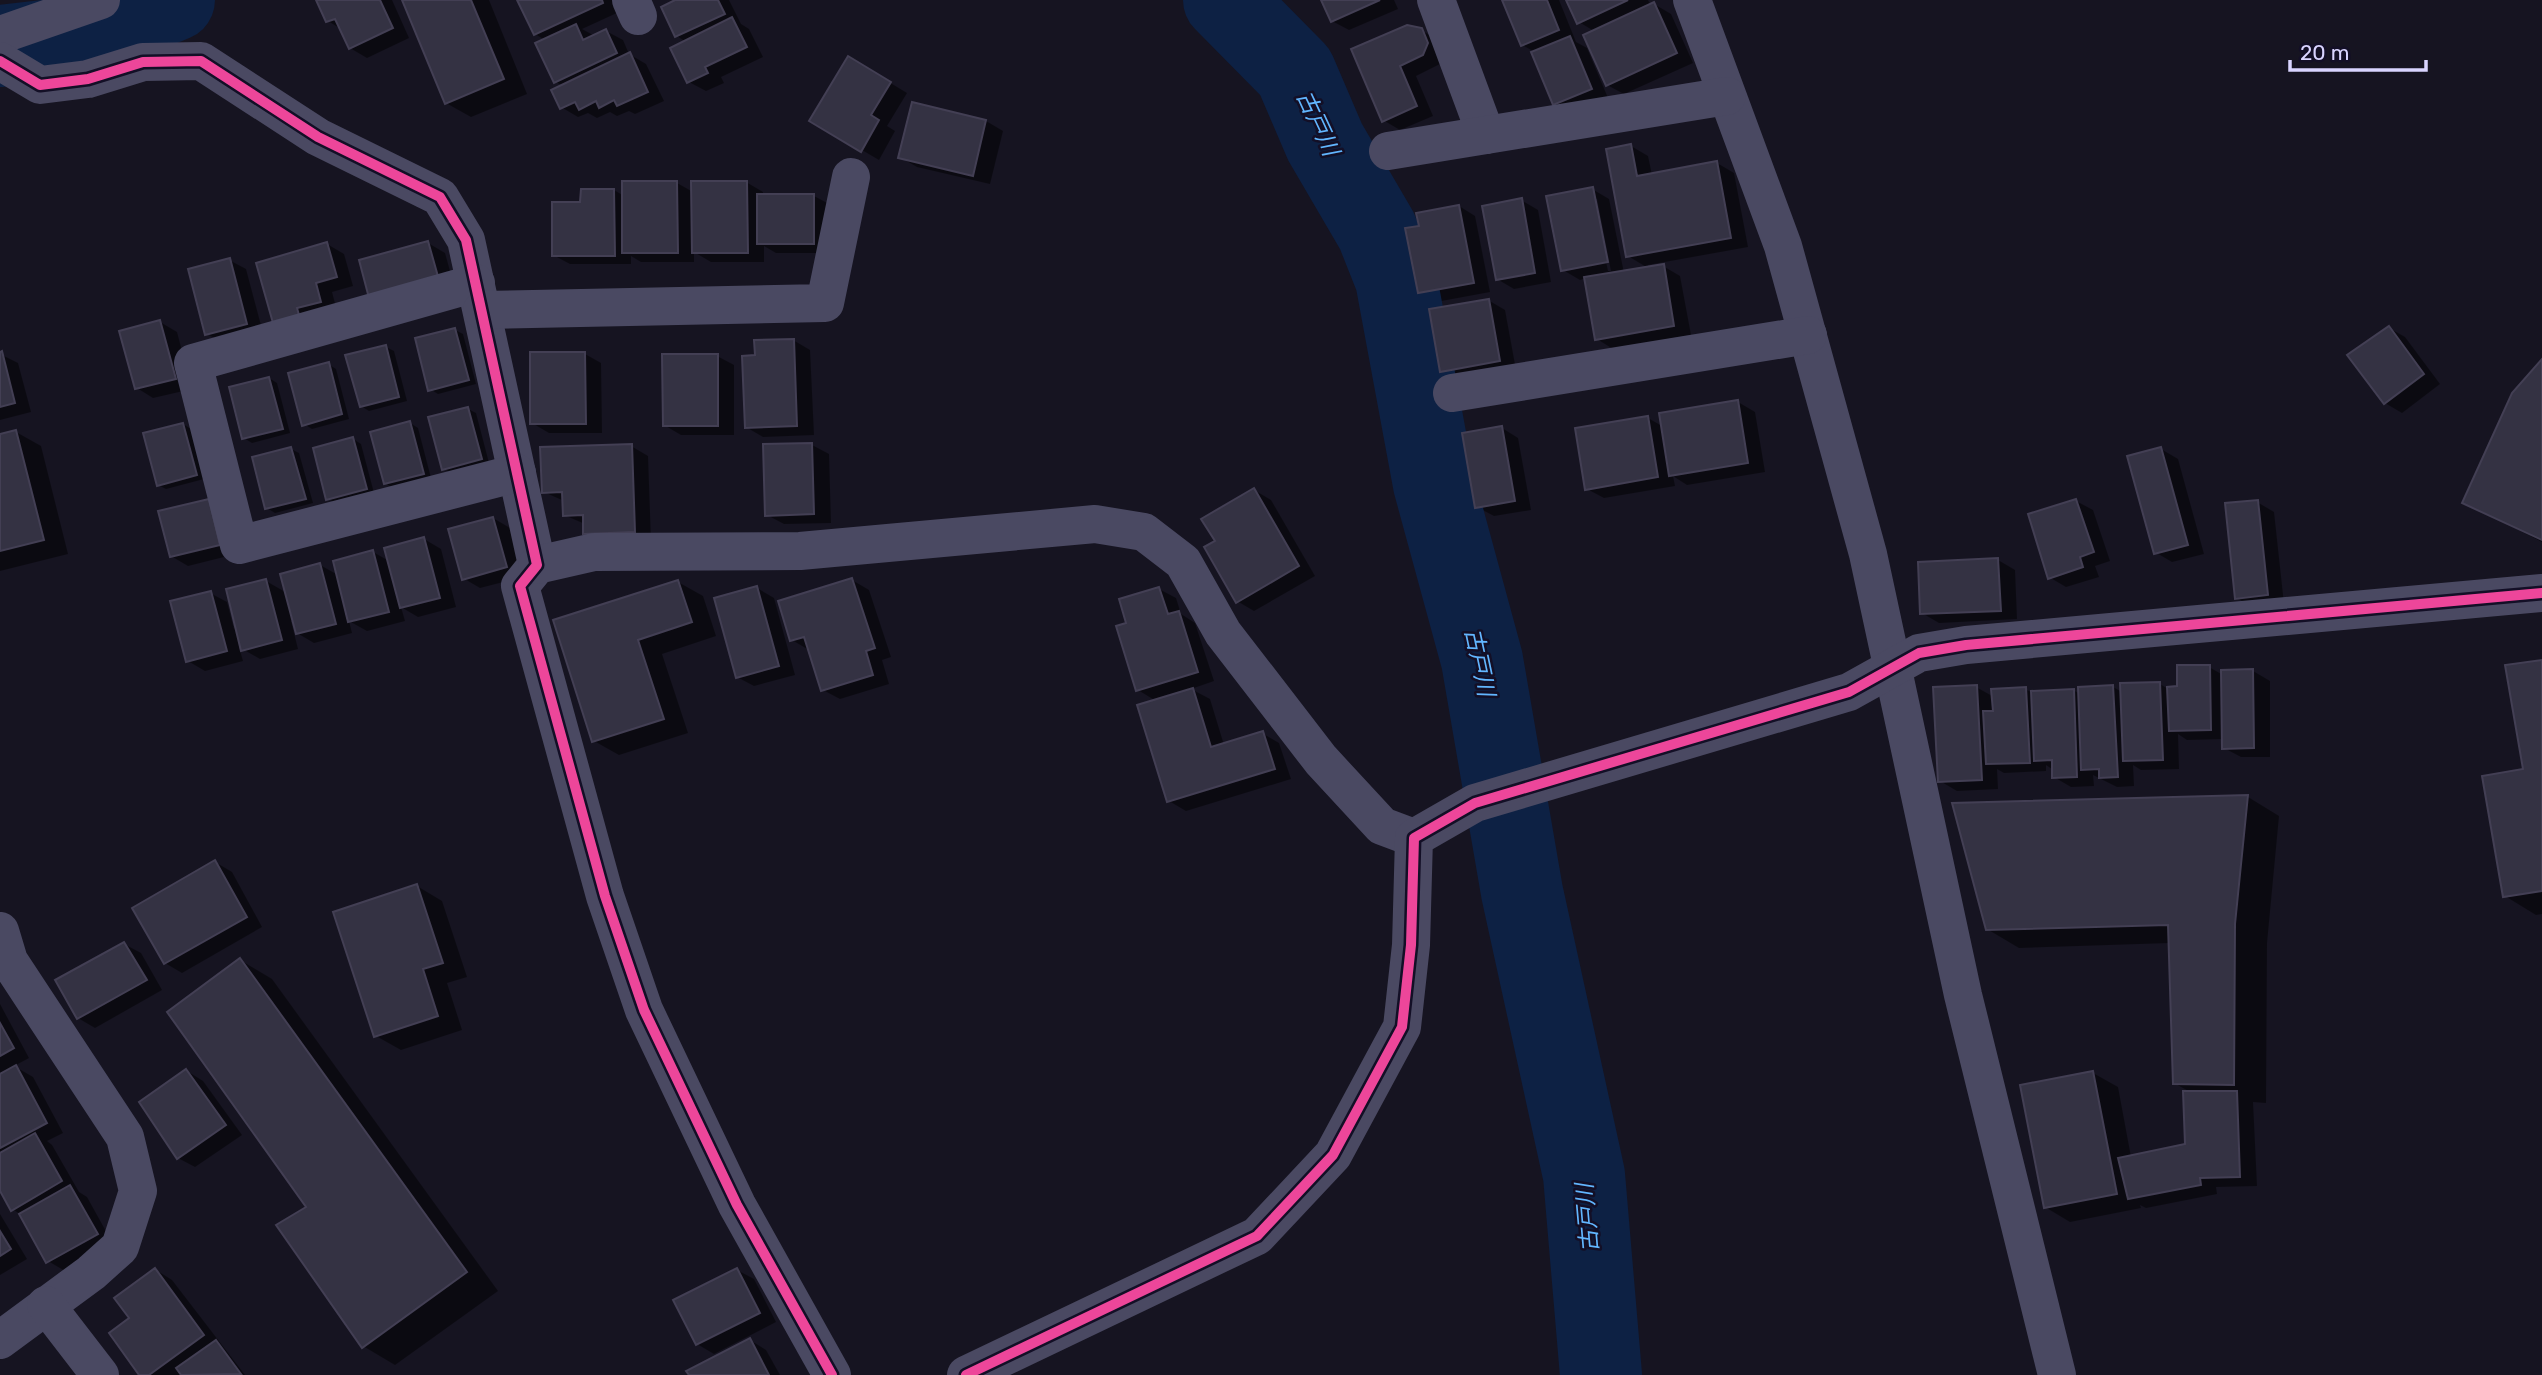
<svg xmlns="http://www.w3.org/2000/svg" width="2542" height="1375" font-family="Rubik,'Noto Sans JP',sans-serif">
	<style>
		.shadow { fill: #0007; fill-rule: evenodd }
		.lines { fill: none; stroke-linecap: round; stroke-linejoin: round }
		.river { stroke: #0d2144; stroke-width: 82 }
		.building { fill: #343243; stroke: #433f54; stroke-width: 2 }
		.minor { stroke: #4a4962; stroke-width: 38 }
		.cycleway-casing { stroke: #130f26; stroke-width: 15 }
		.cycleway { stroke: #ed469a; stroke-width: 10 }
		.labels { text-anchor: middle; stroke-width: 5; stroke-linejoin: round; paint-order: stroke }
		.water-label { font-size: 23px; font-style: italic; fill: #62b6ff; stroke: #130f26 }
	</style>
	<rect width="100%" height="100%" fill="#161421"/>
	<g class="shadow">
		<polygon points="318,0 392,0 409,38 367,58 350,48 341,29 328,21"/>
		<polygon points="403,0 489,0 527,94 471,117 446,103"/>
		<polygon points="519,0 613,0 619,12 582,29 593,35 606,31 623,40 629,54 646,64 664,101 635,114 629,111 617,116 610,112 597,118 588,113 578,117 561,107 563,86 556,82 545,40 535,34"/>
		<polygon points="679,0 729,0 741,24 749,29 763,57 721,77 724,83 706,91 689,82 686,42 677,36 664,7"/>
		<polygon points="1323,0 1394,0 1398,9 1349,30 1332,21"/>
		<polygon points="1504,0 1559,0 1576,42 1587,48 1608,98 1571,113 1554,104 1533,51 1522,45"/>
		<polygon points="1568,0 1648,0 1651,6 1654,4 1671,14 1693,63 1624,94 1607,85 1594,31 1579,22"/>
		<polygon points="1421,30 1438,40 1440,64 1416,76 1433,116 1400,130 1383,120 1353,50"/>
		<polygon points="849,58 907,93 887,126 895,131 879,160 811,120"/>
		<polygon points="913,104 986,121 1003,131 990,184 917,167 900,157"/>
		<polygon points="1631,146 1648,156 1652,175 1717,163 1734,173 1748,247 1648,265 1648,268 1628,256"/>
		<polygon points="746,182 763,192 763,196 814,196 831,205 831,253 776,253 764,246 764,262 711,262 694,252 694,262 641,262 631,256 631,264 570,264 553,255 582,204 614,190 624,196 677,183 693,192"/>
		<path d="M1592 189 1609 199 1624 273 1663 266 1680 276 1691 335 1613 349 1597 339 1586 278 1580 280 1563 270ZM1593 199H1597L1611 271H1608Z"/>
		<polygon points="1521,200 1538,210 1551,282 1514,289 1497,279"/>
		<polygon points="1459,206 1475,216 1490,292 1436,302 1419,292 1421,227"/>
		<polygon points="428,243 445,253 455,289 361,261"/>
		<polygon points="327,244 344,254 353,286 332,292 337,311 275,322"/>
		<polygon points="229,260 246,269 263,333 224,343 207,334"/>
		<polygon points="1488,300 1505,310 1516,370 1459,381 1442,371"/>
		<polygon points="160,322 177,332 192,389 153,398 137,388"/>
		<polygon points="2389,328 2405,337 2440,384 2402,413 2385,403"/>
		<polygon points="455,330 463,334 476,384 438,394 430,389"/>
		<polygon points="793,340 810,350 814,435 763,437 746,427 756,357"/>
		<polygon points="386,347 394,351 407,401 369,411 361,406"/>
		<polygon points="0,354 18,363 31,412 0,420"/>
		<polygon points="585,354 601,363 602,433 549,433 532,423"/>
		<polygon points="717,356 734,365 734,435 681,435 664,425"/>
		<polygon points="2542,361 2542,542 2464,502"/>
		<polygon points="328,364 336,369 349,419 312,429 304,424"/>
		<polygon points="269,378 277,383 290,433 252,443 244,438"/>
		<polygon points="1738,402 1755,412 1765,472 1687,485 1673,476 1675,486 1604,498 1587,489 1648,418 1662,426"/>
		<polygon points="468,409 476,413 489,463 451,473 443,468"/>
		<polygon points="410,423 418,428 431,478 393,488 385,483"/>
		<polygon points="183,424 191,429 204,479 166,489 158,485"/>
		<polygon points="1502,428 1518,438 1531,510 1494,516 1477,507"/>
		<polygon points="16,432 41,446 68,554 0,571 0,435"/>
		<polygon points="353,439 361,444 374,493 336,503 328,499"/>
		<polygon points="812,445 829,454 831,523 784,524 767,515"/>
		<polygon points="631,446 648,456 651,541 602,543 585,533 585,524 564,515 564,501 544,492"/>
		<polygon points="291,449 299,453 313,503 275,513 267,508"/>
		<polygon points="2161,449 2178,459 2204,554 2172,562 2155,552"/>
		<polygon points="1254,490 1271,500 1315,576 1254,611 1237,601"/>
		<polygon points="2076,501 2093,510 2110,561 2095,566 2099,577 2066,587 2049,577"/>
		<polygon points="2257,502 2274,512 2284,604 2253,607 2237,598"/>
		<polygon points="160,512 236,554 188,566 171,556"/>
		<polygon points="493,518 510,528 523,577 480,588 463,578"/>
		<polygon points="424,539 441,549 456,607 418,617 401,607 405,621 367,631 349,621 352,633 314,643 297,633 294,620 291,621 298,649 260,659 239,647 243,661 205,671 188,661 210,593 227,602 234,629 266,581 287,593 320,565 338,575 373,552 389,561"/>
		<polygon points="1998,560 2015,570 2017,619 1939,623 1922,613"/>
		<polygon points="852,580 869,590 891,657 882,660 889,684 840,699 823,690 809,650 792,640"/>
		<polygon points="678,582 703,596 716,636 662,654 688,733 619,755 594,741 555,621"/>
		<polygon points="757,588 774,598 795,675 754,686 737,677"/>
		<polygon points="1159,589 1176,598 1181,614 1195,623 1214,681 1191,689 1210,699 1224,745 1262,733 1279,743 1291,779 1186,811 1169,801 1156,701 1138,690 1128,624"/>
		<polygon points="2542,662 2542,914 2536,915 2505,896"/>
		<polygon points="2209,667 2223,675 2253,671 2270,681 2270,757 2241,757 2224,748 2224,739 2187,740 2178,734 2179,769 2141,770 2133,765 2134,786 2117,787 2093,775 2094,786 2071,787 2054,777 2052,769 2046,765 2046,771 2004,773 1997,769 1998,789 1957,791 1940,781 1976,687 1994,697 2025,689 2031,692 2073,690 2080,694 2113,687 2122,692 2160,684 2168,689 2179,688"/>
		<polygon points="2248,797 2279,816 2267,943 2266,1103 2253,1102 2257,1186 2216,1187 2217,1194 2146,1208 2140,1205 2141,1208 2070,1222 2045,1207 2093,1073 2118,1087 2131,1157 2187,1145 2192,1093 2174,1083 2170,943 2019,948 1987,929"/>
		<polygon points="215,862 232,872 262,927 182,973 165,963"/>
		<polygon points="417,886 442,901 467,977 447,983 462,1030 401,1050 376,1036"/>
		<polygon points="124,944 141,953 162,990 95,1028 78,1018"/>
		<polygon points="240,960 272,979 498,1291 395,1365 363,1346 309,1207"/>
		<polygon points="0,1004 29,1058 14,1066 33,1077 63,1133 47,1141 52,1145 79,1192 87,1197 113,1244 65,1271 48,1261 22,1215 12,1209 0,1187 3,1153 0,1152"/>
		<polygon points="187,1071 203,1081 242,1135 195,1167 178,1158"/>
		<polygon points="0,1214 27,1259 0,1275"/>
		<polygon points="156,1270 172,1280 245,1375 141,1375 132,1319"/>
		<polygon points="737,1270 754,1279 776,1322 714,1354 697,1344"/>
		<polygon points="750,1340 766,1350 780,1375 691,1375"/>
	</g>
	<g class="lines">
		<g class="river">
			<polyline points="1224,0 1295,72 1325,142 1377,231 1396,279 1434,484 1482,660 1522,892 1584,1175 1601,1375"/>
			<polyline points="0,46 88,36 174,0"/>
		</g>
	</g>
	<g class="building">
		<polygon points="316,0 380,0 393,28 349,49 335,19 326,22"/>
		<polygon points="402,0 471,0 504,79 445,104"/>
		<polygon points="517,0 602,0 603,3 534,35"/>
		<polygon points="675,0 718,0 725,14 675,37 661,7"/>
		<polygon points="1321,0 1380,0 1331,22"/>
		<polygon points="1502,0 1547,0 1559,30 1521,46"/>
		<polygon points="1566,0 1628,0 1577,24"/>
		<polygon points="1654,2 1677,53 1606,86 1583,35"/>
		<polygon points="732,17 747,47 705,67 708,73 687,83 670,48"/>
		<polygon points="576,24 583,40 606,29 617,53 554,83 535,43"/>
		<polygon points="1407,25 1422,28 1428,43 1423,55 1400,66 1417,106 1382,122 1351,49"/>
		<polygon points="1570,36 1592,89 1553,105 1531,52"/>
		<polygon points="630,52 648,92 617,106 614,100 599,108 596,101 579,110 575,102 560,109 551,90"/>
		<polygon points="848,56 891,82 871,115 879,120 861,152 809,121"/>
		<polygon points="912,102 986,120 973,176 898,158"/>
		<polygon points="1631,144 1637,176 1717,161 1731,238 1626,257 1606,149"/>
		<polygon points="622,181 677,181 678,253 622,253"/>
		<polygon points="691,181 747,181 748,253 692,253"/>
		<polygon points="1593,187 1608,262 1561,271 1546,196"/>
		<polygon points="581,189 614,189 615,256 552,256 552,202 580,202"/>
		<rect x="757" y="194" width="57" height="50"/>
		<polygon points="1522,198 1535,273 1496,280 1482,206"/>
		<polygon points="1459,205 1474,283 1418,293 1405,228 1419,226 1416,213"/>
		<polygon points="428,241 439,280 369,298 359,260"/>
		<polygon points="327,242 337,277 316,283 321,302 297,308 299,315 273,323 256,263"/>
		<polygon points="230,258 247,324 205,335 188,269"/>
		<polygon points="1664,264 1674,326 1595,340 1584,277"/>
		<polygon points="1489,299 1500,361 1440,372 1429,309"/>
		<polygon points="160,320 176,379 135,389 119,331"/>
		<polygon points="2389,326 2424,374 2384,404 2347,355"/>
		<polygon points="455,328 469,380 428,391 415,338"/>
		<polygon points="794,339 797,426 745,428 742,356 755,355 754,340"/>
		<polygon points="386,345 399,397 360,407 345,355"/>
		<polygon points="2,351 15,403 0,407 0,352"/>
		<polygon points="530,352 585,352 586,424 530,424"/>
		<polygon points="662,354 718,354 718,426 663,426"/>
		<polygon points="2542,359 2542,540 2462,503 2512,393"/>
		<polygon points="329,362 342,414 302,426 288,373"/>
		<polygon points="269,377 283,429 242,439 229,387"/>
		<polygon points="1738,400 1748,463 1669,476 1659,413"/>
		<polygon points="468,407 482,459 442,470 428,417"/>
		<polygon points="1648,416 1658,477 1585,490 1575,428"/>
		<polygon points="410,421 424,474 384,484 370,432"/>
		<polygon points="183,423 197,475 157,486 143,433"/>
		<polygon points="1502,426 1515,501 1475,508 1462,433"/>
		<polygon points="16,430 44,540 0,551 0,434"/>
		<polygon points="353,437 367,489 326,500 313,448"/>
		<polygon points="812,443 814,514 765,516 763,444"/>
		<polygon points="632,444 635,532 583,534 583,515 563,516 562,492 542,493 540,447"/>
		<polygon points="291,447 306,499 265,509 252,457"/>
		<polygon points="2161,447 2188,545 2154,554 2127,456"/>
		<polygon points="1254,488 1299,566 1236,603 1204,547 1215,541 1201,519"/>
		<polygon points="209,499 220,545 170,557 158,511"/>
		<polygon points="2076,499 2094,552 2080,557 2083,567 2048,579 2028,514"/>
		<polygon points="2258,500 2268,595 2235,599 2225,503"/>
		<polygon points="493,517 507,567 462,580 448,529"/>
		<polygon points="424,537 440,598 400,608 384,548"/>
		<polygon points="373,550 389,612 348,622 333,561"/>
		<polygon points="1998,558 2001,611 1920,614 1918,562"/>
		<polygon points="320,563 336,624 296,634 280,574"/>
		<polygon points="852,578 875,648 866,651 873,675 821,691 804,637 790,641 778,601"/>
		<polygon points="266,579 282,640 241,651 226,589"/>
		<polygon points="678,580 692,622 638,640 664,719 592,742 553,620"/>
		<polygon points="757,586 779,666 736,678 714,598"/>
		<polygon points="1159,587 1168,614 1179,611 1198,672 1136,691 1116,626 1126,623 1119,599"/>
		<polygon points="211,591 227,651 186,662 170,601"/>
		<polygon points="2542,660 2542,891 2503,897 2482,776 2523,769 2505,665"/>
		<polygon points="2177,665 2210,665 2211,730 2169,731 2167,687 2177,686"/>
		<polygon points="2253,669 2254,748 2222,749 2221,670"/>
		<polygon points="2160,682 2163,760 2123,761 2120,683"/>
		<polygon points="1977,685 1982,780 1938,782 1933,687"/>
		<polygon points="2113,685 2118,777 2099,778 2099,769 2081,770 2078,687"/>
		<polygon points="2026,687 2030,763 1986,764 1983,711 1993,711 1991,689"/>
		<polygon points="1193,688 1211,747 1263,731 1275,769 1167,802 1137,705"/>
		<polygon points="2074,689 2077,777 2052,778 2052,760 2034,761 2031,691"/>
		<polygon points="2248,795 2235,924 2234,1085 2173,1084 2168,925 1986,930 1952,803"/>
		<polygon points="215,860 247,917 164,964 132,908"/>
		<polygon points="417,884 443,963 423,969 438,1016 374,1037 333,912"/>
		<polygon points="124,942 147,980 77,1019 55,980"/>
		<polygon points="240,958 467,1272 362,1348 276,1225 306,1207 167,1012"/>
		<polygon points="0,1023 14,1048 0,1056"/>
		<polygon points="16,1065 47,1123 0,1148 0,1074"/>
		<polygon points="186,1069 226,1125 177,1159 139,1102"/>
		<polygon points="2093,1071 2117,1194 2044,1208 2020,1085"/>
		<polygon points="2183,1091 2237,1091 2240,1177 2200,1178 2201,1185 2128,1199 2118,1158 2185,1144"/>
		<polygon points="35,1133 62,1181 11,1211 0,1191 0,1153"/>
		<polygon points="70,1185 98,1234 46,1263 19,1214"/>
		<polygon points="0,1231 11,1249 0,1256"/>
		<polygon points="155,1268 204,1335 149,1375 139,1375 109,1333 129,1318 114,1298"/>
		<polygon points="737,1268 760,1313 696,1345 673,1300"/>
		<polygon points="750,1338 769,1375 689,1375 686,1371"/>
		<polygon points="216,1340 241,1374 181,1375 176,1368"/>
	</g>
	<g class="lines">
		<g class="minor">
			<polyline points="631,0 638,16"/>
			<polyline points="1436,0 1486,135"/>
			<polyline points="1692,0 1783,246 1868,554 1963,995 2057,1375"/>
			<polyline points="0,35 101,0"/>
			<polyline points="0,61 40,85 88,79 143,62 201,61 318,137 440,197 466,240 537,565 520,586 605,896 644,1010 737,1205 832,1375"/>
			<polyline points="1388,151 1727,96"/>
			<polyline points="476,283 193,363 239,545 517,473"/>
			<polyline points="482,310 825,303 851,177"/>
			<polyline points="1452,393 1808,335"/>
			<polyline points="537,565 594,552 800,551 1095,524 1144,532 1183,562 1223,633 1321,760 1382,826 1414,838"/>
			<polyline points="0,931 9,961 125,1137 138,1191 120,1247 91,1273 0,1340"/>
			<polyline points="46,1305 100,1375"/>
			<polyline points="966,1375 1257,1236 1333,1155 1402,1027 1411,945 1414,838 1475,803 1849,692 1919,653 1966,645 2542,593"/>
		</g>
		<defs>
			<g id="cycleway">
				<polyline points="0,61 40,85 88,79 143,62 201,61 318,137 440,197 466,240 537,565 520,586 605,896 644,1010 737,1205 832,1375"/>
				<polyline points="966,1375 1257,1236 1333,1155 1402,1027 1411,945 1414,838 1475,803 1849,692 1919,653 1966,645 2542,593"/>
			</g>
		</defs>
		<use href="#cycleway" class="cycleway-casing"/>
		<use href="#cycleway" class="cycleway"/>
	</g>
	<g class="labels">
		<g class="water-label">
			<text transform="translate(1318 123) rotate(65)" y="8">古戸川</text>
			<text transform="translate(1480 662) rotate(78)" y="8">古戸川</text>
			<text transform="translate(1587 1218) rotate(-95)" y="8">古戸川</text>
		</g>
	</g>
	<path d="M2290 60v10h136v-10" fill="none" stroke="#d9d4ff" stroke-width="3.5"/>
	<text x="2300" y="60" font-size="21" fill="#d9d4ff" stroke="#130f26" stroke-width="5" paint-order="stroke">20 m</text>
</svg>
